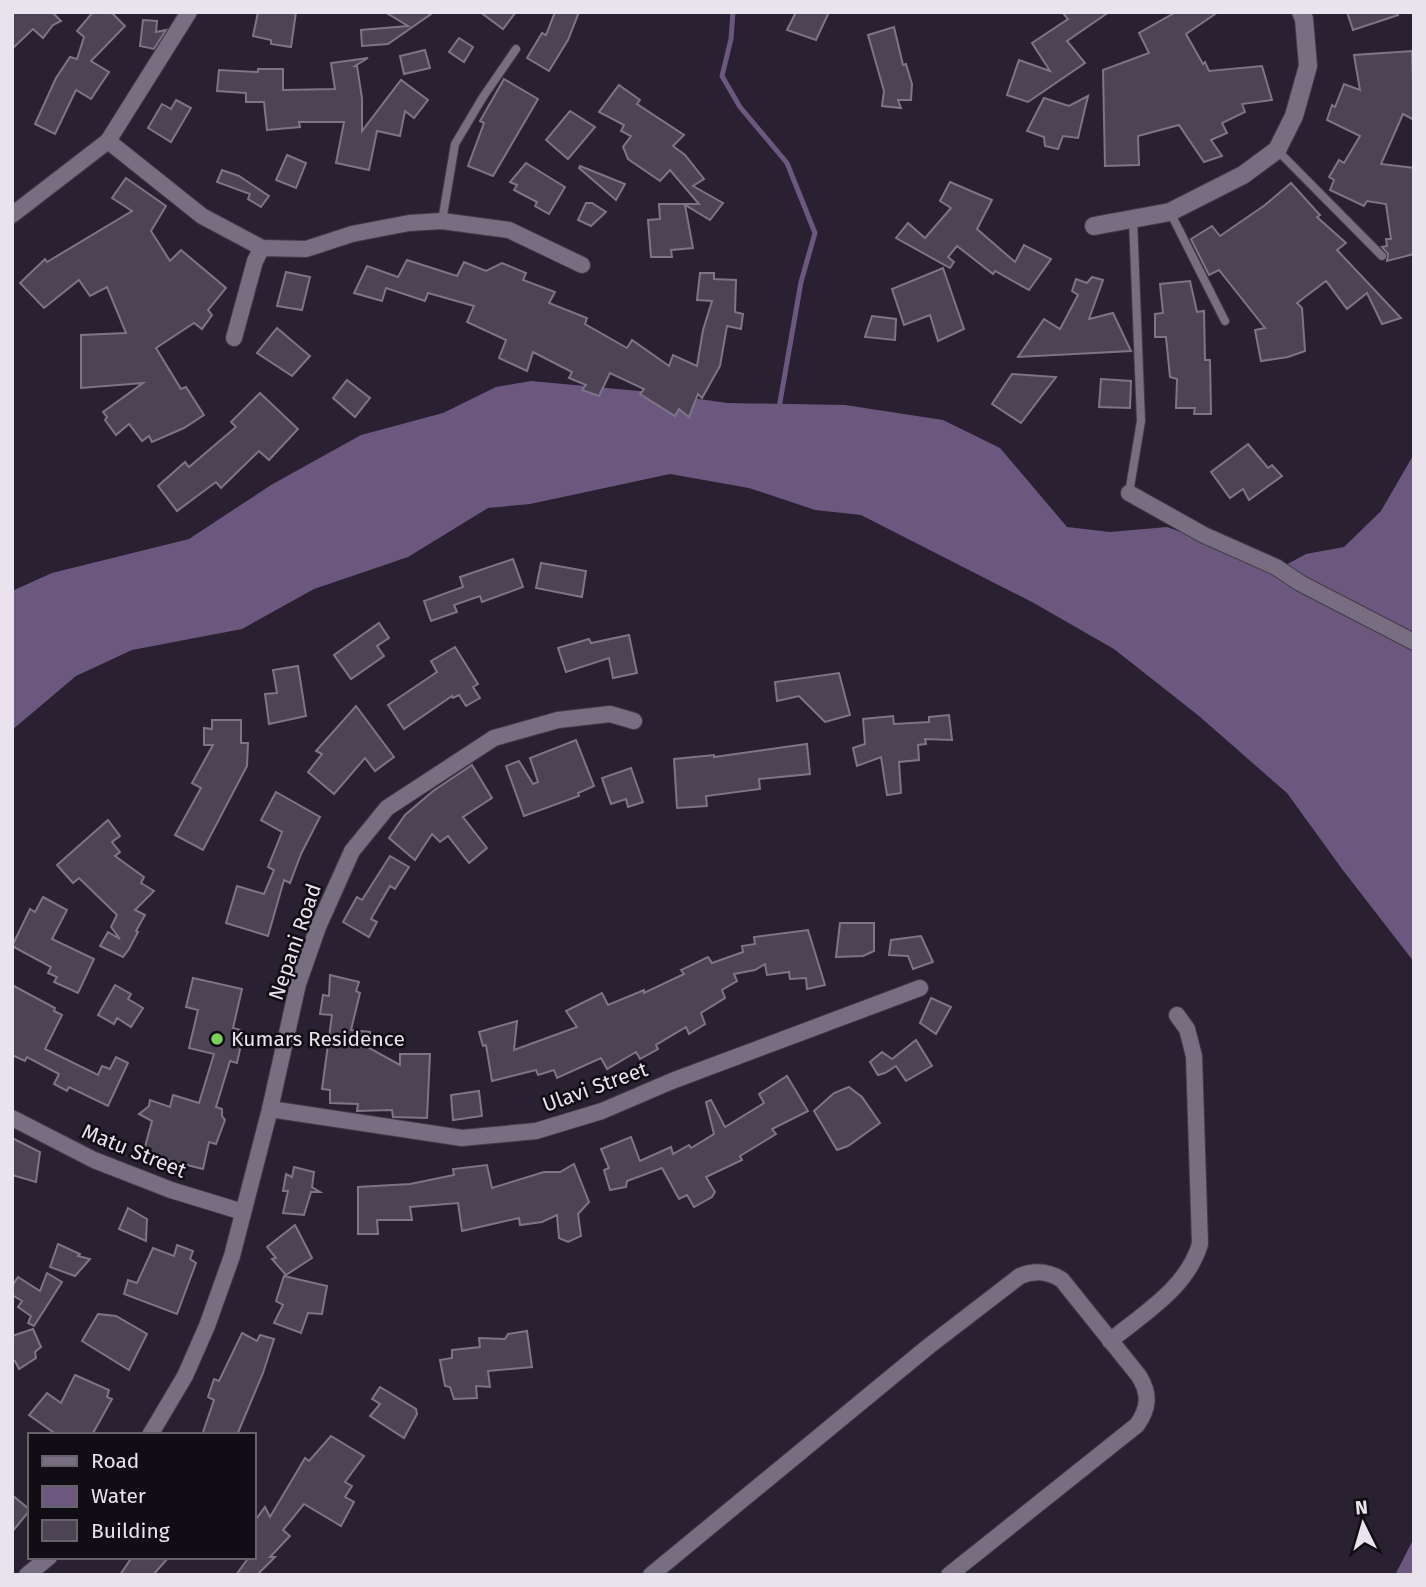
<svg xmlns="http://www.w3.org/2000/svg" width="1426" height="1587" font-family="'Fira Sans',sans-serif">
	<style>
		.water { fill: #6c587f }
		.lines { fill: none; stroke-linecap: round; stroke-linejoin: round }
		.stream { stroke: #6c587f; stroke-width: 5 }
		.building { fill: #4c4355; stroke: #7e7488; stroke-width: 2 }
		.service-casing { stroke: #413b48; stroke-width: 10 }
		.minor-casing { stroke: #413b48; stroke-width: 18 }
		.tertiary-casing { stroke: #413b48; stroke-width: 20 }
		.service { stroke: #776e81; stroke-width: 8 }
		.minor { stroke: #776e81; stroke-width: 16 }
		.tertiary { stroke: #776e81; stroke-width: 18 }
		.poi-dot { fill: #78d158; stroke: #100d14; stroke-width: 2.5 }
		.labels { text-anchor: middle; stroke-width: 5; stroke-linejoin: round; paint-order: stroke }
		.street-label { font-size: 21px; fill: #e8e3ed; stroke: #100d14 }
		.poi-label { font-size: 21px; fill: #e8e3ed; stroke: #100d14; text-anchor: start }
	</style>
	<rect width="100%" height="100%" fill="#292131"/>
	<g class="water">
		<polygon points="531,381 650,392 727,403 845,405 943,420 1000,448 1067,527 1110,532 1167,527 1280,568 1306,554 1344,547 1381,511 1414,454 1414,962 1342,869 1287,793 1199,716 1114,649 1032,602 861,515 815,510 749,488 670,474 530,504 488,508 408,557 314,589 242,629 132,650 76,676 12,730 12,591 52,573 189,539 271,485 361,435 443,413 496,387"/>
		<polygon points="1414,1538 1414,1575 1395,1575"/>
	</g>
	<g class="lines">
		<polyline class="stream" points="733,12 731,39 722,76 740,107 787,163 815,233 801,282 779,408"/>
	</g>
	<g class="building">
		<polygon points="12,12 52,12 61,21 53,25 43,38 33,29 12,49"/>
		<polygon points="93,12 111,12 125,26 91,61 109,72 91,99 76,90 55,134 35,124 56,78 70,57 77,59 84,37 77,31"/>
		<polygon points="258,12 296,12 291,47 271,44 271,40 253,36"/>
		<polygon points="385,12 434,12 388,44 362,46 361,30 408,26"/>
		<polygon points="480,12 516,12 503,29"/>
		<polygon points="555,12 579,12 568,40 549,71 527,58 542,33 546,35"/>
		<polygon points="796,12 829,12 816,40 787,30"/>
		<polygon points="1062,12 1109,12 1067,41 1085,63 1028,102 1007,95 1019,60 1050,71 1032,43 1068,19"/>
		<polygon points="1176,12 1218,12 1186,34 1203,64 1205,62 1209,71 1262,66 1272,100 1242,104 1245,112 1222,123 1227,133 1211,140 1222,156 1204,162 1179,125 1138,136 1139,165 1105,166 1103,70 1149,53 1139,33"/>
		<polygon points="1347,12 1397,12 1398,15 1353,30"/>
		<polygon points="143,20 157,21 156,32 166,30 154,49 140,46"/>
		<polygon points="894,27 903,65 906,64 912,84 911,100 898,100 901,108 882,106 884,91 868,35"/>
		<polygon points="459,38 473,47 464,62 449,52"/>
		<polygon points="425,50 430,68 404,74 400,56"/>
		<polygon points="1412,51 1414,120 1403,114 1381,164 1414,168 1414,254 1387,261 1388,254 1382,247 1387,246 1386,239 1391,239 1386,204 1367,201 1364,206 1330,190 1334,180 1329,177 1339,160 1344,163 1360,136 1327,120 1332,105 1335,107 1344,84 1360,90 1354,55"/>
		<polygon points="368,58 355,66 357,66 362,98 362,131 401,80 428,100 414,118 405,111 400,136 377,131 369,170 336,163 344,122 299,122 300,127 267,130 264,102 246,102 246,93 217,91 219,70 258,72 258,69 283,69 283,90 335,89 331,63"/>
		<polygon points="504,79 538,99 493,176 468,166 484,123 480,121"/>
		<polygon points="619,85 640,100 637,104 684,135 673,146 685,155 704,179 693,186 723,203 710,220 685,205 693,248 671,250 672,257 651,257 648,220 660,219 659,204 699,204 670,170 660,181 628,159 623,147 631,136 621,131 624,125 599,112"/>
		<polygon points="1088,96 1078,138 1063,136 1058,149 1045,146 1044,137 1027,131 1044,98 1069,106"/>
		<polygon points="176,100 191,108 171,142 148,128 162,104 171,109"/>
		<polygon points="570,111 595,127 568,159 546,140"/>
		<polygon points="287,155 306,163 296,188 276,180"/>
		<polygon points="526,163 565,187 549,214 535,206 537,202 514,190 517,185 510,182"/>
		<polygon points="580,166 625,184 616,200 579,168"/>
		<polygon points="222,170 239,176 269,196 261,207 248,199 250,194 217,182"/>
		<polygon points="126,178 166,206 151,231 170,261 181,250 226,288 208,310 212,315 202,329 194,323 156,348 181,389 186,387 204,415 184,428 152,442 149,436 142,441 129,424 116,435 105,420 107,417 103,412 143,383 81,388 81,335 126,333 107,287 90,296 79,280 44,308 20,283 45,259 47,262 132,211 112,198"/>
		<polygon points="950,182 992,200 977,229 1015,262 1024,245 1051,259 1029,290 995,271 993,274 957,246 948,257 954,262 950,268 896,238 908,223 925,238 951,208 940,201"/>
		<polygon points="1291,183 1320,215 1317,217 1346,243 1337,250 1401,318 1382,324 1367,293 1347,309 1326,281 1297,303 1302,308 1305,351 1288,357 1261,361 1255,330 1265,328 1219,270 1209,275 1191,239 1212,226 1220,236 1265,205"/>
		<polygon points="586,203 592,203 606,212 591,226 578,220"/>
		<polygon points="407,260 457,276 464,262 486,271 502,263 526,273 523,280 555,292 549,303 587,318 585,324 627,348 632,340 669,366 673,355 697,366 703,330 712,301 697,300 700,273 714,273 714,279 736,280 735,312 743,314 741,329 727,326 720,366 702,398 698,394 689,417 679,409 675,416 640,394 644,389 610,373 599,396 582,390 586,385 569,378 572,372 533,352 527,371 499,358 506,340 467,322 474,306 428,293 425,301 386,288 382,301 354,293 367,266 398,277"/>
		<polygon points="943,268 964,329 938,341 930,315 904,325 892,289"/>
		<polygon points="286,272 310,277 302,310 277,306"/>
		<polygon points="1092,277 1103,280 1089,319 1113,313 1131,351 1018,357 1044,319 1060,329 1078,295 1072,291 1076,279 1087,283"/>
		<polygon points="1190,281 1197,312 1204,311 1205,360 1210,360 1211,414 1194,414 1195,408 1176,408 1177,379 1170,377 1166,337 1155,337 1155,314 1163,313 1160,284"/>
		<polygon points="872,316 896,319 895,340 865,337"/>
		<polygon points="277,328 310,356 292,376 257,353"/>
		<polygon points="1012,374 1056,377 1021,423 992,404"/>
		<polygon points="1101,379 1131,381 1130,408 1099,407"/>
		<polygon points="347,380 370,398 355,417 333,398"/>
		<polygon points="260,393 298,429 269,460 259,451 221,488 216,482 177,511 158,486 185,462 189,467 236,427 231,422"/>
		<polygon points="1248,444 1268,468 1272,465 1282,476 1249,500 1243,489 1230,498 1211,472"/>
		<polygon points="513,559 523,587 482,602 480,596 454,605 457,612 431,621 424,601 463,587 460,577"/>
		<polygon points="541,563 586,571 582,597 536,588"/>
		<polygon points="379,623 389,638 377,646 384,656 351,679 334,655"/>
		<polygon points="629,635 637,673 613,678 609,658 566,672 558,648 589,639 591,643"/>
		<polygon points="455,647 478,684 473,687 480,698 466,706 459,695 453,698 452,696 404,729 388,705 437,672 431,661"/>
		<polygon points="298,666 306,716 269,724 265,694 277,693 273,670"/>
		<polygon points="839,673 850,715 825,722 799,696 777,701 775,682"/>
		<polygon points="356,706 394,757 375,771 365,758 334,794 308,772 322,754 316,751"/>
		<polygon points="949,715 952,740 925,739 926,744 918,745 919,760 899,762 901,793 887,795 881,757 857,766 853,748 865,744 863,719 893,716 894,724 929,722 929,717"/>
		<polygon points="212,720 241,720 241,743 248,743 247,766 203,850 175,835 201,788 192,783 213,745 204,745 204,728 212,729"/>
		<polygon points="576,740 594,786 578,793 579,796 524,816 506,766 519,761 533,784 538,782 530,758"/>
		<polygon points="807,744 810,774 759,779 760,789 706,796 707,806 677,808 674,759 714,755 714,757"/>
		<polygon points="472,765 492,798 463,817 487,848 469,863 448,836 440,842 432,834 415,860 389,838 405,815 433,791"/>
		<polygon points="631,768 643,802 628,807 626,799 611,804 602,778"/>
		<polygon points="276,792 320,817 301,854 290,883 284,880 268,936 226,923 237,886 264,894 274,870 268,867 282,832 261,820"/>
		<polygon points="108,820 120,836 112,842 120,852 115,856 144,877 141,883 154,891 135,910 145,915 136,931 138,932 129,949 123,957 100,946 108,932 120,939 111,927 117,915 79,878 73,883 57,865"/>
		<polygon points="390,856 409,867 395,889 390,886 371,919 377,922 369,937 343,922 357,897 362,900"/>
		<polygon points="43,897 67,910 52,939 94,959 78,993 54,982 57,977 48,973 51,967 12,946 30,909 35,912"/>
		<polygon points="840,923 874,923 874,951 863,956 836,957"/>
		<polygon points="808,930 825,985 807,989 806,978 790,979 789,972 767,975 765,964 755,970 734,974 737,981 722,990 725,998 701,1013 705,1024 689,1034 686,1027 656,1045 658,1049 640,1059 636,1052 607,1069 601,1058 557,1078 554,1070 538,1075 536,1070 492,1081 486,1045 483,1046 479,1032 517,1021 514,1050 577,1027 566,1011 602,993 608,1005 644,990 644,993 684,974 681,970 708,957 712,963 743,952 742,946 755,944 754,937"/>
		<polygon points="921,936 933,962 913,969 908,956 889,955 891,940"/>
		<polygon points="330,975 359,982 356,991 360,993 351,1030 370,1032 369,1048 400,1065 400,1054 430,1054 427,1118 393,1117 392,1110 357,1111 358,1104 330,1103 330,1090 322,1089 332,1015 320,1014 323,995 329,996"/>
		<polygon points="193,978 242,989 233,1028 244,1031 237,1063 230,1061 216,1107 222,1109 222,1116 225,1120 216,1144 209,1142 203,1169 143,1154 152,1121 139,1114 149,1106 150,1100 170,1107 173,1095 199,1103 214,1054 189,1048 198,1010 186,1007"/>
		<polygon points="12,985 55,1008 54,1011 62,1015 45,1049 98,1075 102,1066 110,1069 116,1057 128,1063 108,1106 69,1087 67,1091 54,1084 59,1074 27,1057 25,1061 12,1055"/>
		<polygon points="115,985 131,994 128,999 143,1008 131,1027 117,1018 114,1024 98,1015"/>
		<polygon points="931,998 951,1007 936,1034 920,1023"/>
		<polygon points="916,1040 932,1066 906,1081 896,1066 885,1073 878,1075 870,1062 882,1052 892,1059"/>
		<polygon points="787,1076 808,1111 772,1129 776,1134 740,1156 742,1160 706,1177 715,1192 712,1197 694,1207 687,1195 679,1199 662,1168 627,1181 626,1187 610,1190 604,1170 609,1168 601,1149 631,1137 640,1161 671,1147 673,1154 689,1145 691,1148 714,1134 706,1102 711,1100 725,1127 764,1103 759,1094"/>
		<polygon points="849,1087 862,1097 880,1123 848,1146 837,1150 814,1111 834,1093"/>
		<polygon points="479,1091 482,1116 453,1120 451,1095"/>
		<polygon points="12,1138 40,1152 36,1182 12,1175"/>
		<polygon points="574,1164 589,1202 578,1214 581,1236 568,1242 559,1238 557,1215 542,1222 520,1225 519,1218 462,1231 458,1203 410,1207 412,1220 377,1220 378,1234 358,1234 358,1187 410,1184 454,1175 453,1169 487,1165 492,1188 544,1172 560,1172"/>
		<polygon points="294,1167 314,1172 312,1187 320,1192 311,1192 304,1215 283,1213 288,1191 283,1191 286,1174 292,1177"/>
		<polygon points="128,1208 147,1219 146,1241 119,1229"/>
		<polygon points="295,1225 312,1258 286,1275 272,1259 276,1258 267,1247"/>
		<polygon points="58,1244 80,1254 78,1256 90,1259 75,1276 50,1267"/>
		<polygon points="177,1245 193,1251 190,1259 196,1263 177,1314 124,1294 128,1280 137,1283 153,1248 174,1256"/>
		<polygon points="47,1273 62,1282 34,1326 28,1323 31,1316 18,1307 22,1301 12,1295 12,1286 18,1277 40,1291"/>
		<polygon points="284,1276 327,1286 322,1314 308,1313 301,1333 274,1323 283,1305 276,1301"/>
		<polygon points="98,1314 116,1316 147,1334 129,1370 82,1341"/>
		<polygon points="33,1329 41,1347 35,1352 36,1358 19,1369 15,1361 12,1361 12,1336"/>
		<polygon points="527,1331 532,1367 488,1371 490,1387 476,1386 477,1398 454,1399 450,1387 445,1386 440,1360 452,1358 452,1350 480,1347 479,1338 505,1339 508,1334"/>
		<polygon points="242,1333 257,1341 260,1335 274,1339 263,1373 237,1435 202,1435 214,1400 208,1397 214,1379 219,1381"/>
		<polygon points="75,1375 109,1390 107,1397 112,1399 92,1435 57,1435 29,1415 47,1393 61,1403"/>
		<polygon points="380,1387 416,1409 417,1414 404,1438 370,1416 380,1404 372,1399"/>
		<polygon points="331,1436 364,1456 345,1482 352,1486 345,1497 354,1502 341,1526 304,1504 283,1530 290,1536 270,1557 275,1557 257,1575 236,1575 249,1557 254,1557 254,1522 265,1507 270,1517 305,1458 309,1461"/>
		<polygon points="12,1495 30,1510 12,1532"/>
		<polygon points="132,1557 169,1557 153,1575 120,1575"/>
	</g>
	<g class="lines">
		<defs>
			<g id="service">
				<polyline points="1277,150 1382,256"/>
				<polyline points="1170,212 1225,321"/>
				<polyline points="442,221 455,144 483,97 516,49"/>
				<polyline points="1129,493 1141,421 1133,219"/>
			</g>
			<g id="minor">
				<polyline points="108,141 202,216 262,248"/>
				<polyline points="12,215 108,141 189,12"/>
				<polyline points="234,338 255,261 262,248 306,249 352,234 409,223 442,221 509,230 582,265"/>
				<polyline points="1129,493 1204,535 1276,567 1300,583 1414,642"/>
				<polyline points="270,1109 462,1138 536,1131 602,1111 672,1081 920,988"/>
				<polyline points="12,1118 94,1160 171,1190 243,1212"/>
				<path d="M1110 1341C1144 1313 1187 1288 1200 1244L1194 1056 1187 1029 1177 1015"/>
				<polyline points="150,1435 185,1376 207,1326 232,1256 270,1109 298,984 318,927 352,851 387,808 494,738 558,720 610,714 634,721"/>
				<polyline points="27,1575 49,1557"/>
				<path d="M651 1575 929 1346 1020 1276C1035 1270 1048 1271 1062 1280L1139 1376C1150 1394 1149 1408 1137 1425L949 1575"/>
			</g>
			<polyline id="tertiary" points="1094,226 1170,212 1243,175 1277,150 1294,116 1308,66 1304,19 1301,12"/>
		</defs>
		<use href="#service" class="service-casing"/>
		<use href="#minor" class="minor-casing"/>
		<use href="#tertiary" class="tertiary-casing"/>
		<use href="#service" class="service"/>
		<use href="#minor" class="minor"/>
		<use href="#tertiary" class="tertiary"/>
	</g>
	<circle class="poi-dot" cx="217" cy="1039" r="7"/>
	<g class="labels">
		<g class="street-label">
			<text transform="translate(295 942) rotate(-71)" y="7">Nepani Road</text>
			<text transform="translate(595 1087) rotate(-20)" y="7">Ulavi Street</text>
			<text transform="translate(134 1151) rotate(22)" y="7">Matu Street</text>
		</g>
		<g class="poi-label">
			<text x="231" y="1046">Kumars Residence</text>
		</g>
	</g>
	<rect width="1426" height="1587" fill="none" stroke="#e8e3ed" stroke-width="28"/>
	<rect x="28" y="1433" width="228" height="126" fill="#100d14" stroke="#66636b" stroke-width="2"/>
	<rect x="42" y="1456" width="35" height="10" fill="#776e81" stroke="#66636b" stroke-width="2"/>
	<text x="91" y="1468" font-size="21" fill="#e8e3ed">Road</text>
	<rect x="42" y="1486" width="35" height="21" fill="#6c587f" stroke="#66636b" stroke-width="2"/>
	<text x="91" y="1503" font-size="21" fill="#e8e3ed">Water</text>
	<rect x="42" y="1520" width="35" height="21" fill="#4c4355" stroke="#66636b" stroke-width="2"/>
	<text x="91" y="1538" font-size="21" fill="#e8e3ed">Building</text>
	<g transform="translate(1363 1524) rotate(355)" stroke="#100d14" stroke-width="5" paint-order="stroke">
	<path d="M0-5L12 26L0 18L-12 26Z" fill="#e8e3ed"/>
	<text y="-10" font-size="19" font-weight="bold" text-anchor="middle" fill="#e8e3ed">N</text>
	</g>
</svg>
